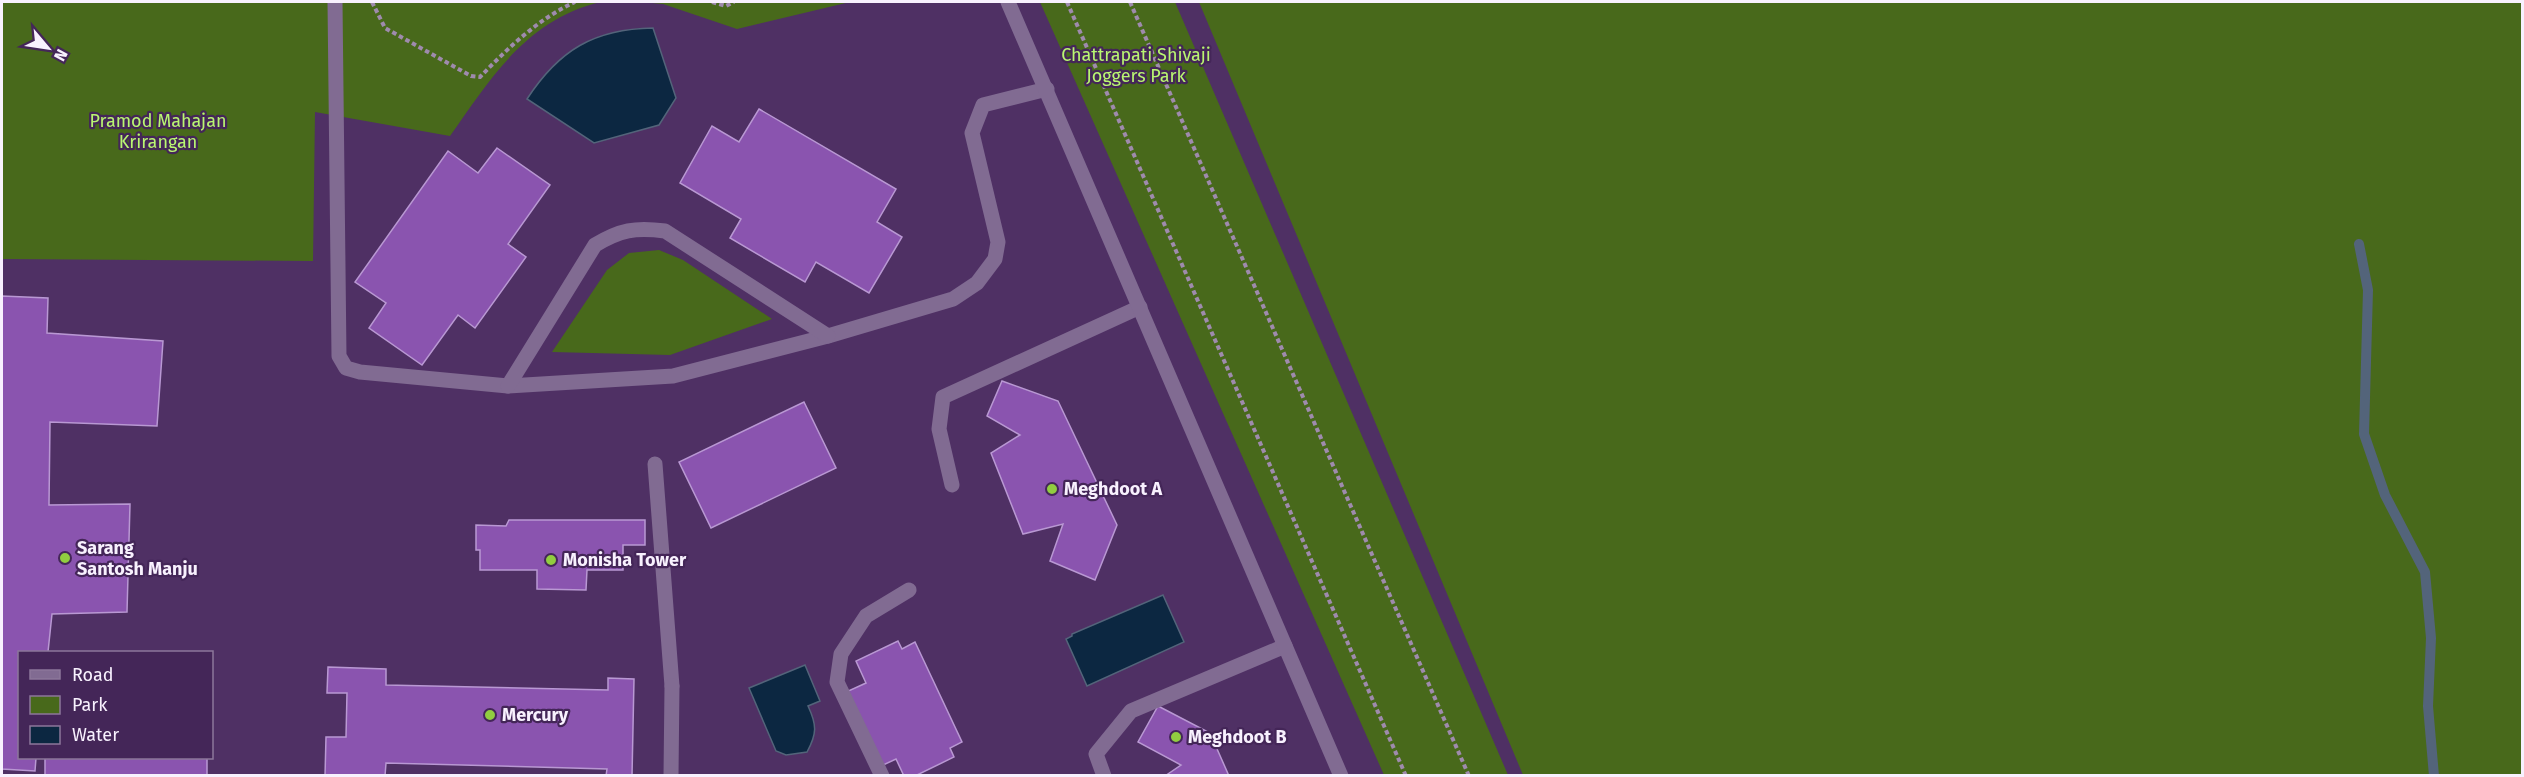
<svg xmlns="http://www.w3.org/2000/svg" width="2524" height="777" font-family="'Fira Sans',sans-serif">
	<style>
		.green { fill: #48691b }
		.water { fill: #0c2741; stroke: #53647a; stroke-width: 1.5 }
		.lines { fill: none; stroke-linecap: round; stroke-linejoin: round }
		.stream { stroke: #53647a; stroke-width: 10 }
		.building { fill: #8a54af; stroke: #b998d3; stroke-width: 1.5 }
		.path { stroke: #9f8bad; stroke-width: 4; stroke-dasharray: 4.5 3; stroke-linecap: butt }
		.service { stroke: #816b92; stroke-width: 15 }
		.minor { stroke: #816b92; stroke-width: 15 }
		.tertiary { stroke: #816b92; stroke-width: 15 }
		.poi-dot { fill: #91cd40; stroke: #442658; stroke-width: 2 }
		.labels { text-anchor: middle; stroke-width: 4.5; stroke-linejoin: round; paint-order: stroke }
		.park-label { font-size: 18px; fill: #b9f671; stroke: #442658 }
		.poi-label { font-size: 18px; font-weight: bold; fill: #f8f1fe; stroke: #442658; text-anchor: start }
	</style>
	<rect width="100%" height="100%" fill="#4f3064"/>
	<g class="green">
		<path d="M2 2H601C527 19 491 78 450 136L315 112 313 261 2 259Z"/>
		<polygon points="641,2 850,2 737,29 663,4"/>
		<polygon points="1040,2 1175,2 1508,775 1384,775"/>
		<polygon points="1199,2 2522,2 2522,775 1523,775"/>
		<polygon points="659,250 683,260 772,319 670,355 552,352 607,270 629,253"/>
	</g>
	<g class="water">
		<path d="M653 28 676 98 659 125 594 143 527 99C559 50 594 29 653 28Z"/>
		<polygon points="1163,595 1184,642 1087,686 1066,639 1072,636 1072,634"/>
		<path d="M805 665 820 701 808 706C817 725 817 734 807 752L786 755 776 751 749 688Z"/>
	</g>
	<g class="lines">
		<polyline class="stream" points="2359,244 2368,290 2364,434 2385,495 2425,572 2431,638 2428,706 2434,776"/>
	</g>
	<g class="building">
		<polygon points="759,109 896,189 877,222 902,237 869,293 816,262 805,282 730,238 741,219 680,183 712,126 739,142"/>
		<polygon points="497,148 550,185 508,244 526,257 475,328 458,315 422,365 369,328 386,303 355,282 448,151 478,173"/>
		<polygon points="2,296 48,298 47,333 163,341 157,426 50,422 49,505 130,504 127,612 52,614 48,652 20,652 20,758 36,758 35,771 2,769"/>
		<polygon points="1002,381 1058,401 1117,525 1095,580 1050,561 1063,524 1023,534 991,453 1020,435 987,416"/>
		<polygon points="804,402 836,468 711,528 679,462"/>
		<polygon points="509,520 645,520 645,545 623,545 623,570 587,570 586,590 537,589 537,570 480,570 480,550 476,550 476,525 506,526"/>
		<polygon points="898,641 902,649 915,642 962,742 950,748 954,757 915,776 904,776 896,759 881,766 846,692 866,683 856,661"/>
		<polygon points="328,667 386,669 386,685 608,690 608,678 634,679 632,776 606,776 607,769 386,763 385,776 325,776 326,737 346,737 347,693 327,693"/>
		<polygon points="1158,706 1210,733 1229,776 1165,776 1181,765 1138,742"/>
		<rect x="45" y="758" width="162" height="18"/>
	</g>
	<g class="lines">
		<g class="path">
			<path d="M372 2 385 28 471 76 480 77C508 48 538 19 575 2"/>
			<polyline points="712,2 726,6 734,2"/>
			<polyline points="1067,2 1406,776"/>
			<polyline points="1130,2 1469,776"/>
		</g>
		<g class="service">
			<polyline points="655,464 672,686"/>
			<polyline points="952,485 939,429 943,397 1140,307"/>
			<polyline points="882,776 837,682 841,654 866,616 909,590"/>
			<polyline points="1104,776 1096,754 1131,711 1285,646"/>
		</g>
		<g class="minor">
			<polyline points="335,2 339,356 346,368 360,372 508,386 673,376 828,336 953,299 977,283 995,259 998,242 972,133 983,105 1047,89"/>
			<path d="M508 386 595 245C620 230 635 227 665 231L828 336"/>
			<polyline points="671,776 672,686"/>
		</g>
		<polyline class="tertiary" points="1008,2 1341,776"/>
	</g>
	<g class="poi-dot">
		<circle cx="1052" cy="489" r="6"/>
		<circle cx="65" cy="558" r="6"/>
		<circle cx="551" cy="560" r="6"/>
		<circle cx="490" cy="715" r="6"/>
		<circle cx="1176" cy="737" r="6"/>
	</g>
	<g class="labels">
		<g class="park-label">
			<text x="1136" y="61">Chattrapati Shivaji<tspan x="1136" dy="21">Joggers Park</tspan></text>
			<text x="158" y="127">Pramod Mahajan<tspan x="158" dy="21">Krirangan</tspan></text>
		</g>
		<g class="poi-label">
			<text x="1064" y="495">Meghdoot A</text>
			<text x="77" y="554">Sarang<tspan x="77" dy="21">Santosh Manju</tspan></text>
			<text x="563" y="566">Monisha Tower</text>
			<text x="502" y="721">Mercury</text>
			<text x="1188" y="743">Meghdoot B</text>
		</g>
	</g>
	<rect width="2524" height="777" fill="none" stroke="#f8f1fe" stroke-width="6"/>
	<rect x="18" y="651" width="195" height="108" fill="#442658" stroke="#8c779a" stroke-width="1.5"/>
	<rect x="30" y="670" width="30" height="9" fill="#816b92" stroke="#8c779a" stroke-width="1.5"/>
	<text x="72" y="681" font-size="18" fill="#f8f1fe">Road</text>
	<rect x="30" y="696" width="30" height="18" fill="#48691b" stroke="#8c779a" stroke-width="1.5"/>
	<text x="72" y="711" font-size="18" fill="#f8f1fe">Park</text>
	<rect x="30" y="726" width="30" height="18" fill="#0c2741" stroke="#8c779a" stroke-width="1.5"/>
	<text x="72" y="741" font-size="18" fill="#f8f1fe">Water</text>
	<g transform="translate(48 48) rotate(119)" stroke="#442658" stroke-width="4.5" paint-order="stroke">
	<path d="M0-4.5L10 22L0 15L-10 22Z" fill="#f8f1fe"/>
	<text y="-9" font-size="16" font-weight="bold" text-anchor="middle" fill="#f8f1fe">N</text>
	</g>
</svg>
